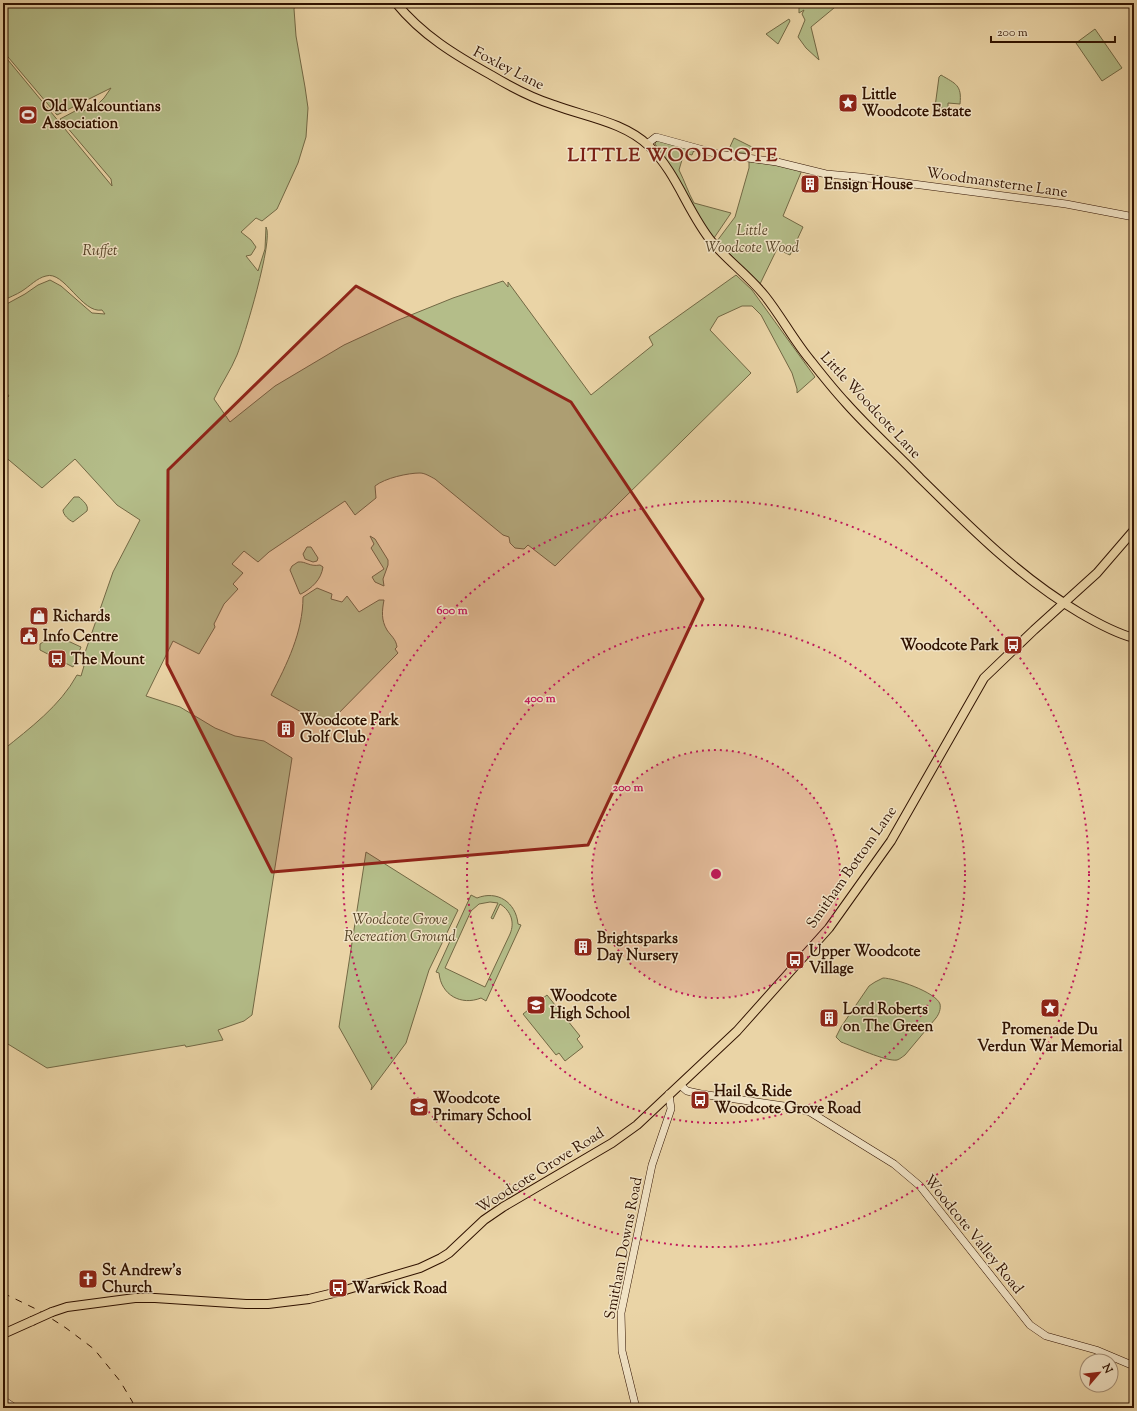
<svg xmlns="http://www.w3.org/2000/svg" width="1137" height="1411" font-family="'Sorts Mill Goudy',serif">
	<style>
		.green { fill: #b4bd89; stroke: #726844; fill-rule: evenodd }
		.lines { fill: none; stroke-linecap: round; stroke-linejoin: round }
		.secondary-casing { stroke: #301200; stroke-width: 8 }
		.primary-casing { stroke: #301200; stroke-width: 10 }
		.secondary { stroke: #f1e3c5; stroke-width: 7 }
		.primary { stroke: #ead4a6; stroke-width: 8 }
		.rail { stroke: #301200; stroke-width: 1; stroke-dasharray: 7 7; stroke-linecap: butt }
		.primary-bridge-casing { stroke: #301200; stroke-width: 10; stroke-linecap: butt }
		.primary-bridge { stroke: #ead4a6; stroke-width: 8 }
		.marked { fill: #8f2418; fill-opacity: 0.2; stroke: #8f2418; stroke-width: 3; stroke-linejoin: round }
		.ring { fill: none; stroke: #c2185b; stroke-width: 2; stroke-dasharray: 2 4 }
		.labels { text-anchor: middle; stroke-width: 3; stroke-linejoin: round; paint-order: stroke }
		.street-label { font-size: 15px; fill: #301200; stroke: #f1e3c5 }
		.poi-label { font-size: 15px; font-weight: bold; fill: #301200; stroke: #f1e3c5; text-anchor: start }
		.park-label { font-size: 15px; font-style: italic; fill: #584529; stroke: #f1e3c5 }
		.district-label { font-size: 19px; font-weight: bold; letter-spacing: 1px; fill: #7a1f14; stroke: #f1e3c5 }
		.centre { fill: #c2185b; stroke: #f1e3c5; stroke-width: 2 }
		.ring-label { font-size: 12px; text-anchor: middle; font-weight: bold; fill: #c2185b; stroke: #f1e3c5; stroke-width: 3; stroke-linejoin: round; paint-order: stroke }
	</style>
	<rect width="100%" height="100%" fill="#ead4a6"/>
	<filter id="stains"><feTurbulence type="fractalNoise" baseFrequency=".005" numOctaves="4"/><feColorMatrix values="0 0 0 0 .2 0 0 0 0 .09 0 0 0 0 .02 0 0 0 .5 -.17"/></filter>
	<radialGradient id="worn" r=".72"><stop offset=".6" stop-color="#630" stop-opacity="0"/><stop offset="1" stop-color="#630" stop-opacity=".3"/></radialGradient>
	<g class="green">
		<path d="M3 3H302L295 6 294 9 296 36 305 87 308 108 306 137 298 163 277 209 262 221 256 218 241 232 251 240 256 247 251 255 246 256 258 271 265 249 266 227C274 239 244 338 237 355 231 370 221 384 214 399L230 422 275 386 344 345 396 321 453 298 503 281 508 287V282L591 395 653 345 649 337 736 275 752 290 815 377 797 393V389L792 373 761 315 752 306H742L718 317 710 330 751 373 555 566 528 545 524 549 515 548 510 543 509 537 503 535 435 479C431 477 425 473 420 473 408 473 385 478 375 486L376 498 355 515 345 501 269 552 258 562 244 551 232 564 243 573 233 584 238 589 224 604 214 624 215 627 199 654 173 641 146 696 180 707 215 728 235 736 264 741 292 758 252 1015 244 1021 218 1030 223 1040 186 1047 185 1045 47 1068 3 1041V750C30 728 60 706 77 675L81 676 84 666 81 664 113 572 140 520 117 505 75 459 42 488 3 455V402L9 396 3 388V306L25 294 38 285 50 280 61 286 92 313 105 314 102 310C82 314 64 270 46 276 37 278 30 286 22 291 16 295 9 297 3 301V54L112 186 111 179 60 119 77 110 83 111 94 108 104 98 111 88 57 115 3 51Z"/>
		<polygon points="799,3 840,3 811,27 819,60 806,48 798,37 805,20 802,14 804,10 799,13"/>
		<polygon points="789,19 790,21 778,44 766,34"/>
		<polygon points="1095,29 1122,68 1102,81 1076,43"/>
		<path d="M941 75C956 84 962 85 960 104L948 103V109L935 107 939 77Z"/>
		<polygon points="734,138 754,148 750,154 728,151"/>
		<path d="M659 140 694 150 692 155 684 153 679 170C685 182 688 192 694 203L731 213 714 238 705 227 665 157 655 144 656 141Z"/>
		<polygon points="749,160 802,170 783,216 803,227 790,255 777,249 760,284 717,241 735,217 749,168"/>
		<path d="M74 497H79C83 501 89 505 87 511L73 522C69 520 63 515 63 510Z"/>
		<polygon points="370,536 375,539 388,560 388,565 383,579 384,586 375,582 372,577 384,569 371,548 374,544"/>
		<polygon points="307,547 311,547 318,558 317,561 313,562 305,559 303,554"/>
		<path d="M298 562C306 561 309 567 320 565L323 567C321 580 312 588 301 594H300L290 570 292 566Z"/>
		<path d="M317 588 332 594 331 599 342 602 347 596 359 612 379 600H384C382 611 381 620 387 630 391 636 396 639 397 647L395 649 398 653 326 726 271 695C287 664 303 632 303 597Z"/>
		<polygon points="53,636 57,636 81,647 73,667 40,650 40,644"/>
		<polygon points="366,852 458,910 429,970 406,1043 371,1090 372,1086 339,1027"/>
		<path d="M471 895 477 898C497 890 516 902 518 924L521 925 486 1001 481 998C461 1006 441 995 439 973L436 972ZM490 902 498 903 491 918 493 919 500 904C511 911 515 922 510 934L485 987 445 968 471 911 479 904Z"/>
		<path d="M883 978C894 978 936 992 940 1004 941 1009 939 1014 936 1018L905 1055C902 1057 900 1059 897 1060 887 1062 852 1046 841 1042L836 1037 841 1027 869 986 875 982Z"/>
		<polygon points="547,995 580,1036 577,1039 583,1047 565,1061 559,1053 556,1055 523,1014"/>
	</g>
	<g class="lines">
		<defs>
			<g id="secondary">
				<polyline points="647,144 656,137 718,154 777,162 826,174 860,177 1066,204 1134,217"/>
				<polyline points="680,1085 687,1091 701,1094 791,1107 810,1112 894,1164 920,1186 1030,1325 1046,1336 1096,1350 1134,1366"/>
				<polyline points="3,1400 15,1408"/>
				<polyline points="636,1408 622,1351 621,1313 652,1165 671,1109 669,1094"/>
			</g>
			<g id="primary">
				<path d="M396 3C422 35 455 55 491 75 511 87 532 98 554 105 586 117 624 122 649 146 677 173 688 213 712 242 728 261 749 276 765 296 781 316 794 341 811 361 822 375 834 390 846 403 869 429 896 453 920 478 970 527 1019 577 1080 613 1097 623 1115 633 1134 638"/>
				<polyline points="52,1312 67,1307 135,1298 155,1298 246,1304 268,1304 309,1299 342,1291 420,1268 441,1258 449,1253 484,1220 503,1207 612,1143 637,1125 737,1031 829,928 891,841 984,678 1034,630 1097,573 1134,530"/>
				<polyline points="3,1334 32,1321"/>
			</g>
		</defs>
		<use href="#secondary" class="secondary-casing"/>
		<use href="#primary" class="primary-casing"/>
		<use href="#secondary" class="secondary"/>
		<use href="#primary" class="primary"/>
		<polyline class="rail" points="3,1293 38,1310 66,1328 94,1349 120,1381 132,1401 135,1408"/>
		<defs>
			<polyline id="primary-bridge" points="32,1321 52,1312"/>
		</defs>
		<use href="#primary-bridge" class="primary-bridge-casing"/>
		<use href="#primary-bridge" class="primary-bridge"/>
	</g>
	<path class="marked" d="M356 286 571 402 703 599 588 845 272 872 167 664 168 470Z"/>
	<circle cx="716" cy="874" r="124" fill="#c2185b" fill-opacity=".12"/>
	<g class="ring">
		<circle cx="716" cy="874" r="124"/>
		<circle cx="716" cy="874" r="249"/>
		<circle cx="716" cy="874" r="373"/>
	</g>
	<defs>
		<symbol id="sight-square" viewBox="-11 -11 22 22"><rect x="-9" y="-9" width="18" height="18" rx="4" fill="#8f2418" stroke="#f1e3c5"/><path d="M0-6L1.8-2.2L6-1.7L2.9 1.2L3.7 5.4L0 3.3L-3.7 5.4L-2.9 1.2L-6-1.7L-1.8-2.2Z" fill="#fff"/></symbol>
		<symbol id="stadium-square" viewBox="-11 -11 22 22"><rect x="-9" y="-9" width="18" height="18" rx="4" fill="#8f2418" stroke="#f1e3c5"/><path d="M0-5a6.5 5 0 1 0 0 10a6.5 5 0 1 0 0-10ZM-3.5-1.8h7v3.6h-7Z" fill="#fff"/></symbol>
		<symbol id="building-square" viewBox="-11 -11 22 22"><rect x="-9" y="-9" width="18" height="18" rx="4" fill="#8f2418" stroke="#f1e3c5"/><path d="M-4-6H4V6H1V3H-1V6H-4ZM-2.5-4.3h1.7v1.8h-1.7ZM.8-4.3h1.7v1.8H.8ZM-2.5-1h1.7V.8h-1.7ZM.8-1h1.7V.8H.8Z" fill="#fff"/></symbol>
		<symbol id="shop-square" viewBox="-11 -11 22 22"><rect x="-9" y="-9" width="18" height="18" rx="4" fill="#8f2418" stroke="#f1e3c5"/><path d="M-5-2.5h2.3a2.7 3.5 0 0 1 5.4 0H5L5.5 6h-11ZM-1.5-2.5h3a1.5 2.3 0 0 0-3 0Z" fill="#fff"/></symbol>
		<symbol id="civic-square" viewBox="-11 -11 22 22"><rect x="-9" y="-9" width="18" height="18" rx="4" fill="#8f2418" stroke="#f1e3c5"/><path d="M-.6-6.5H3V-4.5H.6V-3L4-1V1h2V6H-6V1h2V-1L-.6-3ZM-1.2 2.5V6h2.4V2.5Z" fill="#fff"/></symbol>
		<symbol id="bus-square" viewBox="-11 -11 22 22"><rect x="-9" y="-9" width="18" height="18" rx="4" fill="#8f2418" stroke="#f1e3c5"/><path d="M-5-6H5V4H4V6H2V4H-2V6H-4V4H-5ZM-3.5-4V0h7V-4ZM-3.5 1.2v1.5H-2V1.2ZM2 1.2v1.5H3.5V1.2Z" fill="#fff"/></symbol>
		<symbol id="school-square" viewBox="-11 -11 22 22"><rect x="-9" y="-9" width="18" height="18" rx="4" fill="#8f2418" stroke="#f1e3c5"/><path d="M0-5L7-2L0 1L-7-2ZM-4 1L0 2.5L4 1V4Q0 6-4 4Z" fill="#fff"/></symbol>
		<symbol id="church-square" viewBox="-11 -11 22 22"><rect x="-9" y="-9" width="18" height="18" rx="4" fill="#8f2418" stroke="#f1e3c5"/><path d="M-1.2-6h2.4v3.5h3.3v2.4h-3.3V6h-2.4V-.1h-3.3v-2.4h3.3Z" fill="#fff"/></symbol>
	</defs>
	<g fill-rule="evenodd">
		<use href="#sight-square" x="837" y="92" width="22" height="22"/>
		<use href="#stadium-square" x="17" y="104" width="22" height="22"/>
		<use href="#building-square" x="799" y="173" width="22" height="22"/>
		<use href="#shop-square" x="28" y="605" width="22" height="22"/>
		<use href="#civic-square" x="18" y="625" width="22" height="22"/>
		<use href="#bus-square" x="1002" y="634" width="22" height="22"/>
		<use href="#bus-square" x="46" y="648" width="22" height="22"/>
		<use href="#building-square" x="275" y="718" width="22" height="22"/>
		<use href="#building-square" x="572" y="936" width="22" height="22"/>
		<use href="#bus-square" x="784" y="949" width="22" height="22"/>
		<use href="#school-square" x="525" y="994" width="22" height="22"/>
		<use href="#sight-square" x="1039" y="997" width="22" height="22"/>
		<use href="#building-square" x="818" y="1007" width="22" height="22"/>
		<use href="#bus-square" x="689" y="1089" width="22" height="22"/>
		<use href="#school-square" x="408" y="1096" width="22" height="22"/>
		<use href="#church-square" x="77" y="1268" width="22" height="22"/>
		<use href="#bus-square" x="327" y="1277" width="22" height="22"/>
	</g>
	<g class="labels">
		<g class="street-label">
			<text transform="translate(509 68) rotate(27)" y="5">Foxley Lane</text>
			<text transform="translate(997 182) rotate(8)" y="5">Woodmansterne Lane</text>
			<text transform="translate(871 405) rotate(47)" y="5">Little Woodcote Lane</text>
			<text transform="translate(851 867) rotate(-55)" y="5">Smitham Bottom Lane</text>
			<text transform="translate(540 1170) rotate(-32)" y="5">Woodcote Grove Road</text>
			<text transform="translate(974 1234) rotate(51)" y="5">Woodcote Valley Road</text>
			<text transform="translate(623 1248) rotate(-79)" y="5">Smitham Downs Road</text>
		</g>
		<g class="poi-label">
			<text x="862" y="99">Little<tspan x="862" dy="17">Woodcote Estate</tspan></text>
			<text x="42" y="111">Old Walcountians<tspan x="42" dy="17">Association</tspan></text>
			<text x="824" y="189">Ensign House</text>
			<text x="53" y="621">Richards</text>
			<text x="43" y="641">Info Centre</text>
			<text x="999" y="650" text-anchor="end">Woodcote Park</text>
			<text x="71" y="664">The Mount</text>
			<text x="300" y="725">Woodcote Park<tspan x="300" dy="17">Golf Club</tspan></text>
			<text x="597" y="943">Brightsparks<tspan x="597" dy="17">Day Nursery</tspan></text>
			<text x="809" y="956">Upper Woodcote<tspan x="809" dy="17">Village</tspan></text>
			<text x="550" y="1001">Woodcote<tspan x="550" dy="17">High School</tspan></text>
			<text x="843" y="1014">Lord Roberts<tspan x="843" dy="17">on The Green</tspan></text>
			<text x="1050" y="1034" text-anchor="middle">Promenade Du<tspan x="1050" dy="17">Verdun War Memorial</tspan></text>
			<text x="714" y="1096">Hail &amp; Ride<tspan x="714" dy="17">Woodcote Grove Road</tspan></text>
			<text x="433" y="1103">Woodcote<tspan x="433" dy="17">Primary School</tspan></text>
			<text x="102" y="1275">St Andrew's<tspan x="102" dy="17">Church</tspan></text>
			<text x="352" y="1293">Warwick Road</text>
		</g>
		<g class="park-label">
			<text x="752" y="235">Little<tspan x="752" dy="17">Woodcote Wood</tspan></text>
			<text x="100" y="255">Ruffet</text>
			<text x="400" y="924">Woodcote Grove<tspan x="400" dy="17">Recreation Ground</tspan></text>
		</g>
		<g class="district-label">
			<text x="673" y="161">LITTLE WOODCOTE</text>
		</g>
	</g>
	<circle cx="716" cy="874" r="6" class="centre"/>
	<g class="ring-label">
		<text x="452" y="614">600 m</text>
		<text x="540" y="702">400 m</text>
		<text x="628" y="791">200 m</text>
	</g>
	<rect width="1137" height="1411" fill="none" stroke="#ead4a6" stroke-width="16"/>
	<rect x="4" y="4" width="1129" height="1403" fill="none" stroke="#301200" stroke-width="2"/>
	<rect x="8" y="8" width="1121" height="1395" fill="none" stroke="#301200"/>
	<g transform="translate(1099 1373) rotate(62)"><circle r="19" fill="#f1e3c5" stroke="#a48f76"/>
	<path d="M0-3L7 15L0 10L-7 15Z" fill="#8f2418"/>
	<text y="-6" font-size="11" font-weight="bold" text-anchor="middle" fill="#301200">N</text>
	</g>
	<path d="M991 36v6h124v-6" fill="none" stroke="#301200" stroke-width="2"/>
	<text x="997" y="36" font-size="12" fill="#301200" stroke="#f1e3c5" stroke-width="3" paint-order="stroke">200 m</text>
	<rect width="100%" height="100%" filter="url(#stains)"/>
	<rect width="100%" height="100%" fill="url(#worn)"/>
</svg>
